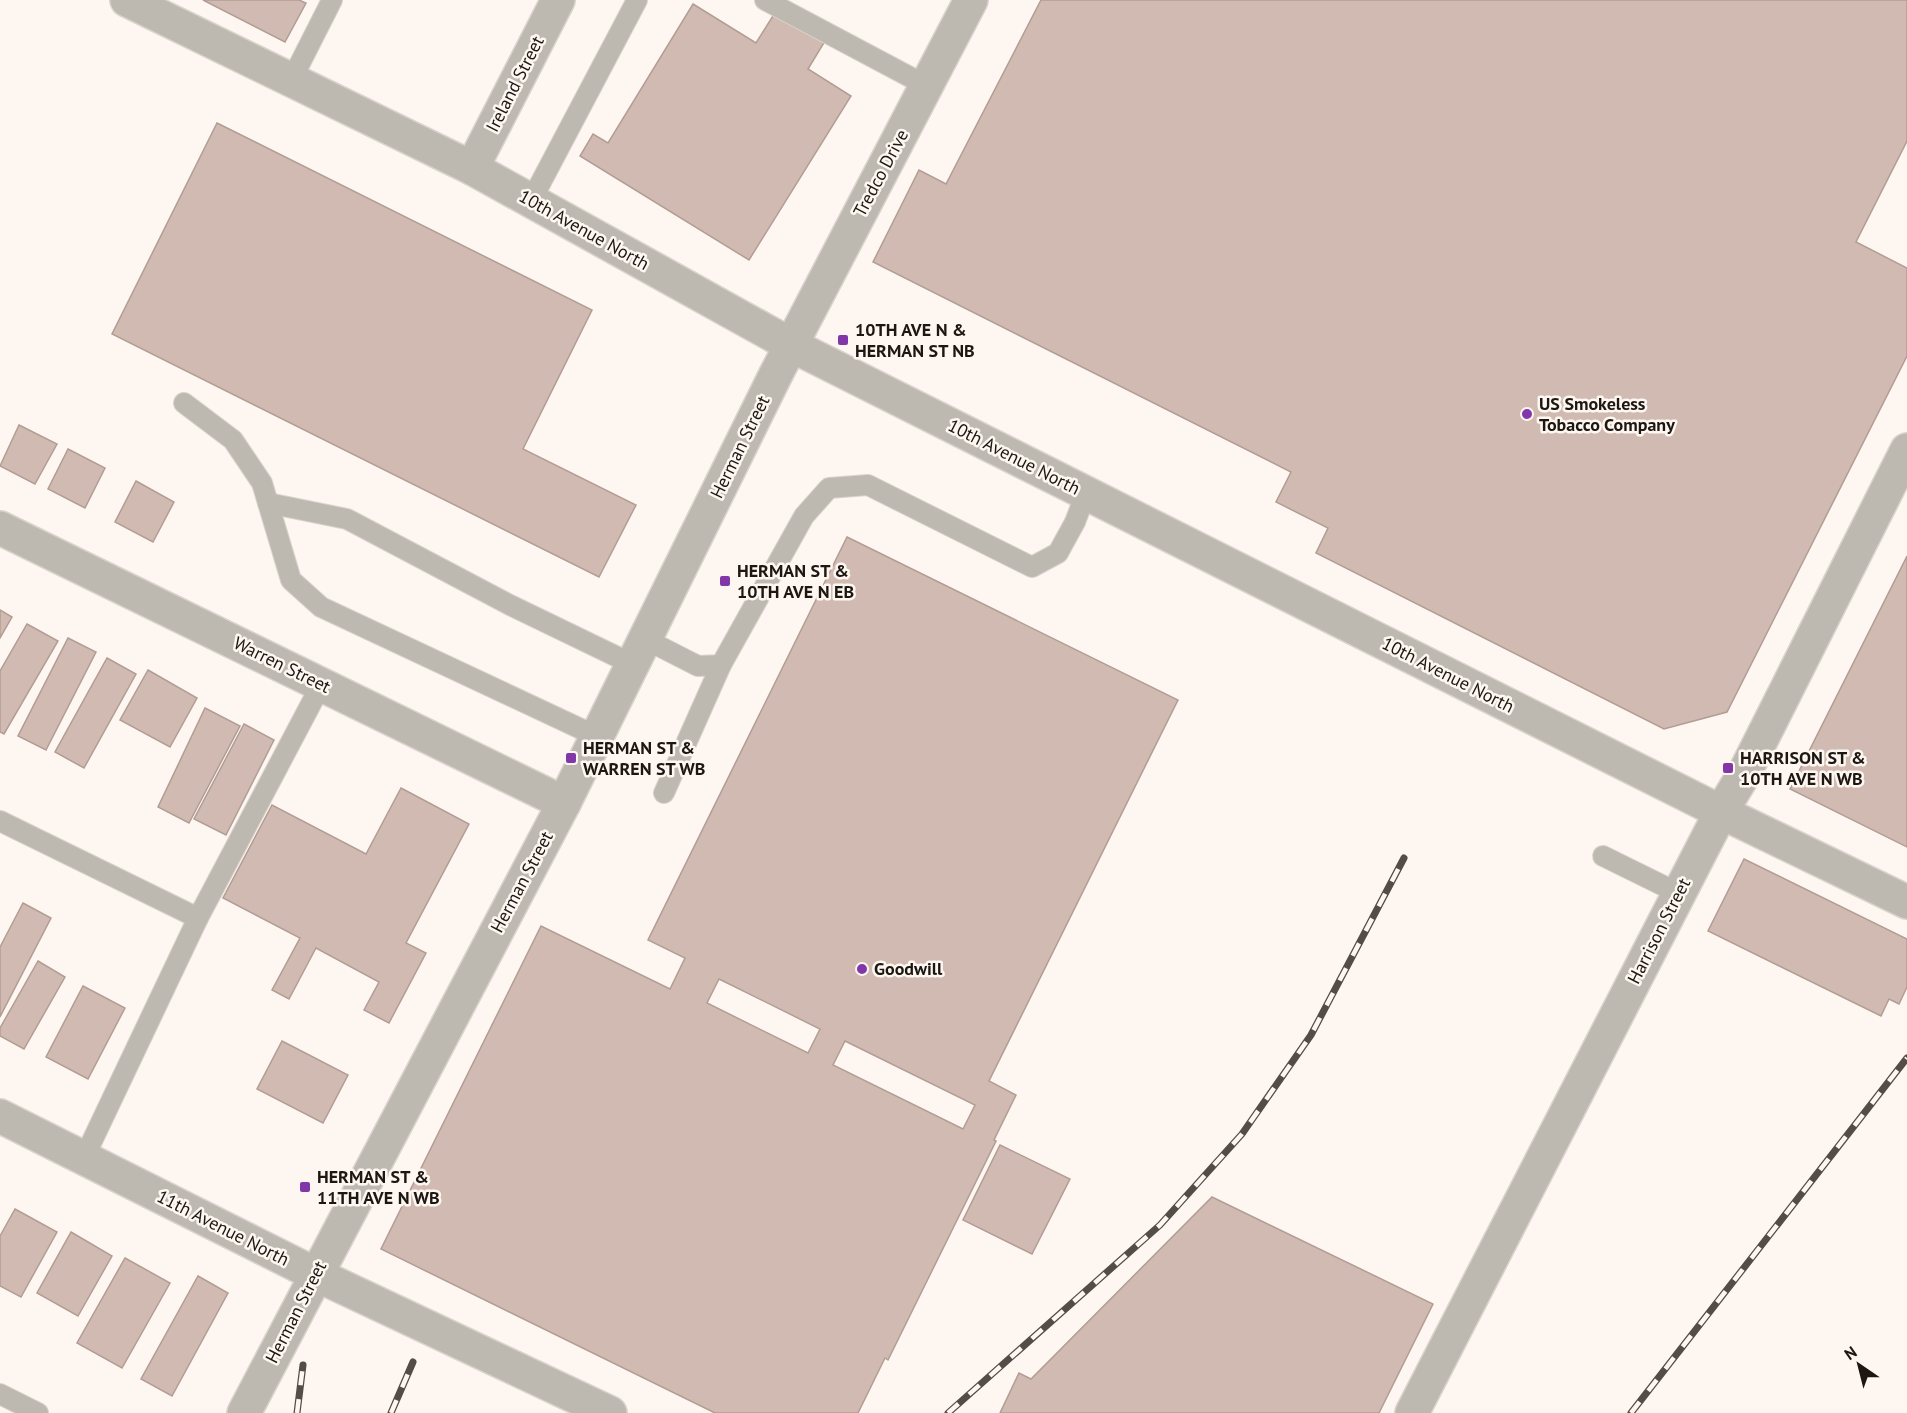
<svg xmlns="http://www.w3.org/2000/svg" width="1907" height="1413" font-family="'PT Sans',sans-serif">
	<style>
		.building { fill: #d0bab2; stroke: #b29d95; stroke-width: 1.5; fill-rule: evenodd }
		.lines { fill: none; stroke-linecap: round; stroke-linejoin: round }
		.service-casing { stroke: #dad3cd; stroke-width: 22 }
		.minor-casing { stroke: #dad3cd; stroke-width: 36 }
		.tertiary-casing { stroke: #dad3cd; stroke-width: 36 }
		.service { stroke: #bdb9b0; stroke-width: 20 }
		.minor { stroke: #bdb9b0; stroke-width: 33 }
		.tertiary { stroke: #bdb9b0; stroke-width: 33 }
		.rail-casing { stroke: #534d47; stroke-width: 7 }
		.rail { stroke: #fef7f1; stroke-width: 4.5; stroke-dasharray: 14; stroke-linecap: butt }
		.poi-dot { fill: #8237a9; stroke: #fef7f1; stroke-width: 2 }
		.labels { text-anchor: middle; stroke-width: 5; stroke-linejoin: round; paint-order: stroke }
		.street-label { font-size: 18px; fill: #1c1711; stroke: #fef7f1 }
		.poi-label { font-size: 18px; font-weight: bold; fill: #1c1711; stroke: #fef7f1; text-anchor: start }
	</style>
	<rect width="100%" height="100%" fill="#fef7f1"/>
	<g class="building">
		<polygon points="203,0 299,0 306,3 285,42"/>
		<polygon points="1041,0 1907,0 1907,141 1856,242 1907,268 1907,356 1727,712 1664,729 1316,553 1328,528 1276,502 1291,472 873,262 919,170 946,184"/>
		<polygon points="693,4 756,43 776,11 825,41 808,69 851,96 749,260 580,156 593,134 608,143"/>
		<polygon points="217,123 592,310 523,449 636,505 599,577 112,334"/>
		<polygon points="19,425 57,444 35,484 0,466"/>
		<polygon points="68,449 105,468 85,508 48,489"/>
		<polygon points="136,481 174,502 153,542 115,522"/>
		<path d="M847 537 1178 700 989 1081 1016 1095 994 1140 996 1141 888 1360 885 1358 858 1413H715L381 1249 541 926 670 989 685 958 648 940ZM719 979 820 1029 808 1053 707 1003ZM845 1041 975 1105 963 1129 833 1065Z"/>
		<polygon points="1907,556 1907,847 1790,789"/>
		<polygon points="0,610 12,617 0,638"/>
		<polygon points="27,624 58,641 4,734 0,732 0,671"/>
		<polygon points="68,638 96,652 46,750 18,736"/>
		<polygon points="107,658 136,674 84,768 55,752"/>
		<polygon points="148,670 197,698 170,747 120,720"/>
		<polygon points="205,708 240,726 189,823 158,807"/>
		<polygon points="244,724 274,740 226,835 194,819"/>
		<polygon points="401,788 469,824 406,943 426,953 389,1023 364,1010 379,982 316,948 289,999 272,990 300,938 223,898 272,805 366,854"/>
		<polygon points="1744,859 1907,939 1907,987 1899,1004 1889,999 1881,1016 1708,931"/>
		<polygon points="23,903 51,918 0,1017 0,947"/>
		<polygon points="38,961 65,977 24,1049 0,1036 0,1028"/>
		<polygon points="83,986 125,1008 88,1079 46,1057"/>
		<polygon points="282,1041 348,1075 323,1123 257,1089"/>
		<polygon points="1000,1145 1070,1179 1032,1254 963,1220"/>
		<polygon points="1212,1197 1433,1304 1379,1413 1000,1413 1019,1373 1031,1379"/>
		<polygon points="15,1209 57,1232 21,1297 0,1286 0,1236"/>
		<polygon points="71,1232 112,1256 78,1316 37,1293"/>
		<polygon points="125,1258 170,1283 122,1368 77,1343"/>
		<polygon points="198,1276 228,1293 172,1396 141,1379"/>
	</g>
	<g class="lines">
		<defs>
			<g id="service">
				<polyline points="765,0 927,86"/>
				<polyline points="292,79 332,0"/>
				<polyline points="531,201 637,0"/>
				<polyline points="184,403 233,440 262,483 291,580 321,607 596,736"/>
				<polyline points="268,503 347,519 510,605 632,664"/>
				<polyline points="645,639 698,666 721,665 804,516 829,488 868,485 1032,567 1058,553 1075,522 1086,493"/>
				<polyline points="664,793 721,665"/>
				<polyline points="0,821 198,918"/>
				<polyline points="1603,856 1678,893"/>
				<polyline points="84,1158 198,918 321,685"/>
				<polyline points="0,1394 38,1413"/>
			</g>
			<g id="minor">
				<polyline points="127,0 472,168 791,345 1721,812 1412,1413"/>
				<polyline points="472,168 558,0"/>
				<polyline points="0,528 564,803"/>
				<polyline points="0,1116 315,1274 610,1413"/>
				<polyline points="244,1413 564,803 776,374 971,0"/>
			</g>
			<polyline id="tertiary" points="1907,450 1744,774 1721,812 1907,902"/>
		</defs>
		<use href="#service" class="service-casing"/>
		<use href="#minor" class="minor-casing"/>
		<use href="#tertiary" class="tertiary-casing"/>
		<use href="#service" class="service"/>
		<use href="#minor" class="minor"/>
		<use href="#tertiary" class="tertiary"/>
		<defs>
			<g id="rail">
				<polyline points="297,1413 303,1365"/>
				<polyline points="391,1413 413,1362"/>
				<polyline points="948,1413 1160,1225 1242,1134 1311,1035 1404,858"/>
				<polyline points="1631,1413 1907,1058"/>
			</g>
		</defs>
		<use href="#rail" class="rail-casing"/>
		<use href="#rail" class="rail"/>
	</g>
	<g class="poi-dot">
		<rect x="837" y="334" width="12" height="12" rx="3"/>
		<circle cx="1527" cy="414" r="6"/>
		<rect x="719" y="575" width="12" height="12" rx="3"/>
		<rect x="565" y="752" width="12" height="12" rx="3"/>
		<rect x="1722" y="762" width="12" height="12" rx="3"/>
		<circle cx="862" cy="969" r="6"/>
		<rect x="299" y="1181" width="12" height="12" rx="3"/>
	</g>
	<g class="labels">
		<g class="street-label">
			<text transform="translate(515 84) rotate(-63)" y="6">Ireland Street</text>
			<text transform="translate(881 173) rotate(-62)" y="6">Tredco Drive</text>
			<text transform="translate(584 230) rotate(29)" y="6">10th Avenue North</text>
			<text transform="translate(740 447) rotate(-64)" y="6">Herman Street</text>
			<text transform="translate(1014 457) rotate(27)" y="6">10th Avenue North</text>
			<text transform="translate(282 665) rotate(26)" y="6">Warren Street</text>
			<text transform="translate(1448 675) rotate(27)" y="6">10th Avenue North</text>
			<text transform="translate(522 882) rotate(-62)" y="6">Herman Street</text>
			<text transform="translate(1659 931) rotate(-63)" y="6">Harrison Street</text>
			<text transform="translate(223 1228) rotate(27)" y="6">11th Avenue North</text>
			<text transform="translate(296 1312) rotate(-63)" y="6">Herman Street</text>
		</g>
		<g class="poi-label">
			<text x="855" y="336">10TH AVE N &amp;<tspan x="855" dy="21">HERMAN ST NB</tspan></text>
			<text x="1539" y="410">US Smokeless<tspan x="1539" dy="21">Tobacco Company</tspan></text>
			<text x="737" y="577">HERMAN ST &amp;<tspan x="737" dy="21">10TH AVE N EB</tspan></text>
			<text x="583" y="754">HERMAN ST &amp;<tspan x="583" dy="21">WARREN ST WB</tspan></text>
			<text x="1740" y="764">HARRISON ST &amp;<tspan x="1740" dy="21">10TH AVE N WB</tspan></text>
			<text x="874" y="975">Goodwill</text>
			<text x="317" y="1183">HERMAN ST &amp;<tspan x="317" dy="21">11TH AVE N WB</tspan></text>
		</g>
	</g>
	<g transform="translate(1859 1365) rotate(325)" stroke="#fef7f1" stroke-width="4.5" paint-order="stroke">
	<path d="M0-4.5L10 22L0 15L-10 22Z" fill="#1c1711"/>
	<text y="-9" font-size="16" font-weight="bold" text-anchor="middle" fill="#1c1711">N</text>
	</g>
</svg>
